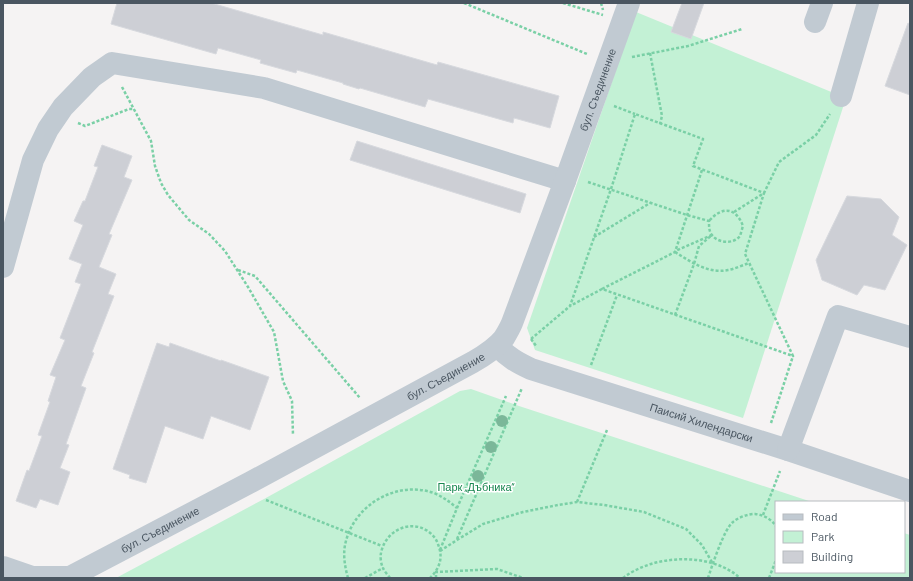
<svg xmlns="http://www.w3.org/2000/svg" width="913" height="581" font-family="Barlow,sans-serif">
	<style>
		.green { fill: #c3f1d5 }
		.building { fill: #cdcfd5; stroke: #d7d9de }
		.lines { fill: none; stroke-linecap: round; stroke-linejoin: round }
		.path { stroke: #7ad0a6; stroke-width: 2.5; stroke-dasharray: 3 2; stroke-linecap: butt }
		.minor { stroke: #c1cad2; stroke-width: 22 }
		.tree { fill: #7bb799 }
		.labels { text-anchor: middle; stroke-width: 3; stroke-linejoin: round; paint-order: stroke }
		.street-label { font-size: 11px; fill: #4a5661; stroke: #fff }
		.park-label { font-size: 11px; fill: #17864f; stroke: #fff }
	</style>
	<rect width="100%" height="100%" fill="#f5f3f3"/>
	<g class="green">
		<polygon points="636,12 846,98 743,418 535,350 527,328"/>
		<polygon points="471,389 519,406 812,502 776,502 776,572 904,572 904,533 910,535 910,578 116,578 264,499 460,391"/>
	</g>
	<g class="building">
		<polygon points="117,3 211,3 323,35 323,32 437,65 438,62 559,96 550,128 514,118 513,123 428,99 425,107 360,88 359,89 343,84 343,83 297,70 296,73 260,63 261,60 218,48 216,54 111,24"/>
		<polygon points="682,3 704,3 691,39 671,32"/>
		<polygon points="908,23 910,24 910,95 885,86"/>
		<polygon points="357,141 526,194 520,213 350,160"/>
		<polygon points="102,145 132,156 124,177 132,180 109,234 112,235 99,267 116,274 108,294 114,296 92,352 94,353 81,386 86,388 66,444 69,445 60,468 70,472 58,505 40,499 36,508 16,501 27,470 29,471 42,436 38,435 50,402 48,401 56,377 50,375 65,340 60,338 81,284 75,282 82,264 69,259 83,225 74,221 83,201 85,201 98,167 94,166"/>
		<polygon points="847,196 881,199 899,217 892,235 907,245 885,290 864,285 857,295 822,280 816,260 828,235"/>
		<polygon points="157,343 169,347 170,343 221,361 221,360 269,377 250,430 211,416 203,439 165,426 146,483 129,478 130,475 113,469"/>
	</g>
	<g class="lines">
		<g class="path">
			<polyline points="464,3 587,54"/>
			<polyline points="563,3 603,15"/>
			<polyline points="601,3 603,10"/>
			<polyline points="650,53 662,116 660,124"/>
			<polyline points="632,57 688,46 742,29"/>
			<polyline points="122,87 151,141 155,166 161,183 168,195 189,220 209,234 225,251 248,287 274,332 283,381 292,401 293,435"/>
			<polyline points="614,106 635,114"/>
			<polyline points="78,123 85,126 129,109 133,109"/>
			<path d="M588 182 687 215 709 221C709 226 709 230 711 234 717 243 733 245 740 236 741 233 742 229 743 226 736 207 722 206 709 221"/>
			<polyline points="734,212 764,193 779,162 816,135 830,114"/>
			<polyline points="594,237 650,203"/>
			<path d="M675 252C691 262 708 274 728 270 735 269 743 265 749 263"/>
			<polyline points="238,270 255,276 360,398"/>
			<polyline points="602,289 675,252 702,170"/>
			<polyline points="675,315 694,264 699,246 712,235 675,251"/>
			<polyline points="531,339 570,306 611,189 635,114 703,139 693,166 764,193 745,254 793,356 602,289 570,306"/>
			<polyline points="531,339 537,347"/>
			<polyline points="591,365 617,295"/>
			<polyline points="771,423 793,356"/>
			<polyline points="266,500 382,546"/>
			<polyline points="577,502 607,430"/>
			<polyline points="763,515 780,471"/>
			<polyline points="457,539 522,388"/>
			<polyline points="440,550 457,508 506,396"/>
			<polyline points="440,551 457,540 483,524 523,512 558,505 577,502 604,505 644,512 686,529 702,545 713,564"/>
			<path d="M348 578C345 567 343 556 345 545 353 505 396 480 434 493 443 497 450 502 457 508"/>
			<polyline points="365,578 383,568"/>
			<path d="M390 578C388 575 384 571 383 568 381 564 380 557 381 553 386 527 418 516 435 538 437 541 438 544 439 547 443 559 439 569 430 578"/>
			<polyline points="436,578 436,572 497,569 523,578"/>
			<path d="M623 578C654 554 711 552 740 578"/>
			<path d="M708 578C712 566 724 529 733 522 739 517 748 514 755 514 764 515 771 519 776 526"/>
			<polyline points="769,578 776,560"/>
		</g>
		<g class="minor">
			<polyline points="815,22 822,3"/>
			<polyline points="841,96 868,3"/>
			<polyline points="3,267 33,160 48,129 63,107 92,77 112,63 264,88 565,181"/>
			<path id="s1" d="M497 346C508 357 516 362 531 369L788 450 910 491"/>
			<polyline points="788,450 838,316 910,337"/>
			<polyline points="3,567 32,577 69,577"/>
			<path id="s2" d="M68 578 251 482 473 362C485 355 496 348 504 338 507 333 510 328 512 323L565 181 629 3"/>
		</g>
	</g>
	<g class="tree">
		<circle cx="502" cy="421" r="6"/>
		<circle cx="491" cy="447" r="6"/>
		<circle cx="478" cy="476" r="6"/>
	</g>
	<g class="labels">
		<g class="street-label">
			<text dy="4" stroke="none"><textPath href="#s2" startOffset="764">бул. Съединение</textPath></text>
			<text dy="4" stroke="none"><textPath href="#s2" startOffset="428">бул. Съединение</textPath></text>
			<text dy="4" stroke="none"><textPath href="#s1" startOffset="220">Паисий Хилендарски</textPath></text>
			<text dy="4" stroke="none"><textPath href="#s2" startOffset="104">бул. Съединение</textPath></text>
		</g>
		<g class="park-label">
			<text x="476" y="491">Парк „Дъбника“</text>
		</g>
	</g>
	<rect width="913" height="581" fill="none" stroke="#4a5661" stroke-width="8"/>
	<rect x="775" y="501" width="130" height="72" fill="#ffffff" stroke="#b7bbc0"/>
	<rect x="783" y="514" width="20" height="6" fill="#c1cad2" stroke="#b7bbc0"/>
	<text x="811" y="521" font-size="12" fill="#4a5661">Road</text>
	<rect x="783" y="531" width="20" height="12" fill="#c3f1d5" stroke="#b7bbc0"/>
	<text x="811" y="541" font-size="12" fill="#4a5661">Park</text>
	<rect x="783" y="551" width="20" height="12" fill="#cdcfd5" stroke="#b7bbc0"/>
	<text x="811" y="561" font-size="12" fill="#4a5661">Building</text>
</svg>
